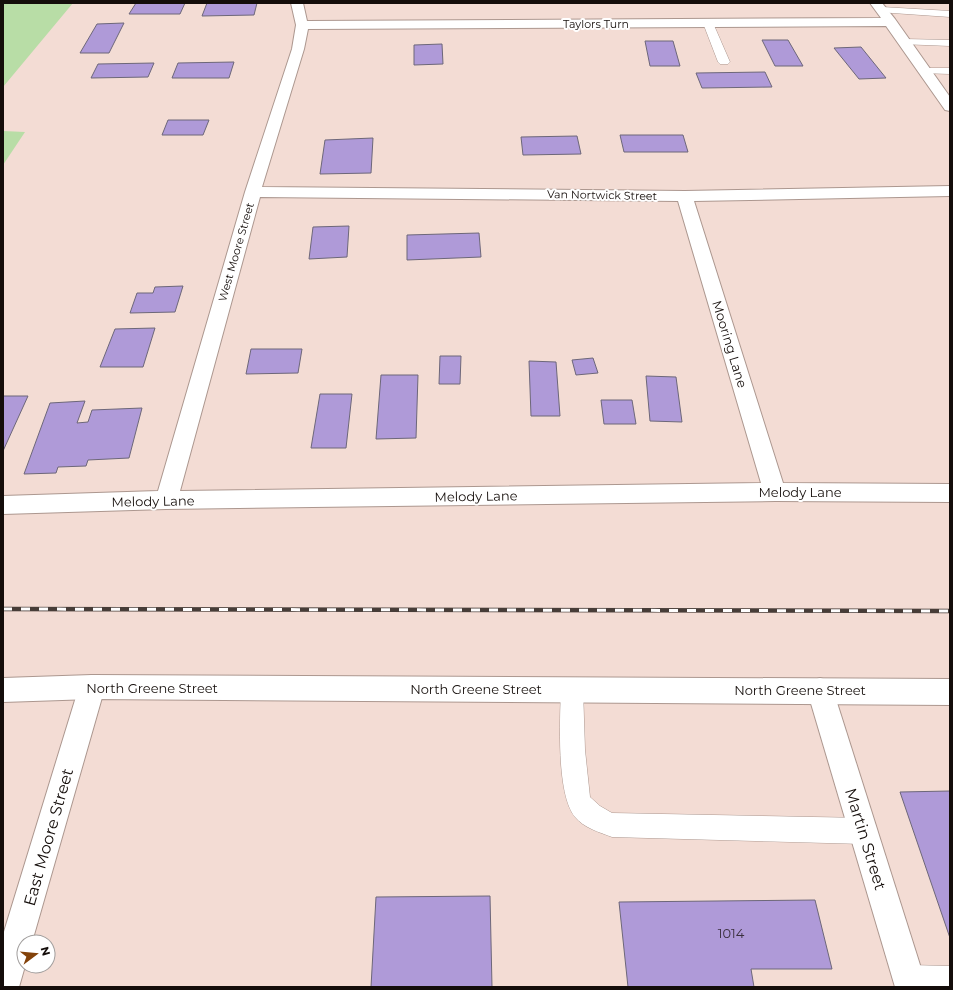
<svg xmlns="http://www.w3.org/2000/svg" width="953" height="990" font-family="Montserrat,sans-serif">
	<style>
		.green { fill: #b8dda6 }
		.building { fill: #af9ad8; stroke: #6d6779 }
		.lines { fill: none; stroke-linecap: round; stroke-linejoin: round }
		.service-casing { stroke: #ac978f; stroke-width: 1 }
		.minor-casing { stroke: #ac978f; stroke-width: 2 }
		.primary-casing { stroke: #ac978f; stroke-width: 2 }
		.service { fill: #fff; fill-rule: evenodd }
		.minor { fill: #fff; fill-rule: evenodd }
		.primary { fill: #fff; fill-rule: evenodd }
		.rail-casing { stroke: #473d38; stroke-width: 4.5 }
		.rail { stroke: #fff; stroke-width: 3; stroke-dasharray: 9; stroke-linecap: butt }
		.labels { text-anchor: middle; stroke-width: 4; stroke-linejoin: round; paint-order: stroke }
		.far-street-label { font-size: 11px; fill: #140d0a; stroke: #fff }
		.street-label { font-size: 13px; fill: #140d0a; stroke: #fff }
		.near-number-label { font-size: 13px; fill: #3b303e }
		.near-street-label { font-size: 16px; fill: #140d0a; stroke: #fff }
	</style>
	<rect width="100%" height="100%" fill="#f3dcd4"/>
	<g class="green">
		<polygon points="3,3 73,3 3,87"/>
		<polygon points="3,131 25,132 3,165"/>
	</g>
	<g class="building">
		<polygon points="136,3 185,3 180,14 129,14"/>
		<polygon points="207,3 257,3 254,15 202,16"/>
		<polygon points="124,23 109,53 80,53 97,24"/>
		<polygon points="762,40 788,40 803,66 775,66"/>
		<polygon points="645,41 673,41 680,66 650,66"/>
		<polygon points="442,44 443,64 414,65 414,45"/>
		<polygon points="861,47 886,78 859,79 834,48"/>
		<polygon points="234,62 229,78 172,78 178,63"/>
		<polygon points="154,63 148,77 91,78 98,64"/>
		<polygon points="765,72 772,87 702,88 696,73"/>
		<polygon points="168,120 209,120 203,135 162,135"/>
		<polygon points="620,135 683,135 688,152 624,152"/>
		<polygon points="577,136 581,154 523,155 521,137"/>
		<polygon points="373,138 371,173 320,174 325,140"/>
		<polygon points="349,226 347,257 309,259 313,227"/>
		<polygon points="479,233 481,257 407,260 407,235"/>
		<polygon points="183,286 175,312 130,313 137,293 153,293 155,287"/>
		<polygon points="155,328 143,367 100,367 115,329"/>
		<polygon points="251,349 302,349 298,373 246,374"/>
		<polygon points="440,356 461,356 460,384 439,384"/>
		<polygon points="593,358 598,373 576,375 572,360"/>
		<polygon points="529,361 556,362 560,416 531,416"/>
		<polygon points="381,375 418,375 416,438 376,439"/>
		<polygon points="646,376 676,377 682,422 650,421"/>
		<polygon points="320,394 352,394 346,448 311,448"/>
		<polygon points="3,396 28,396 3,451"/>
		<polygon points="601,400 632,400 636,424 604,424"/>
		<polygon points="85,401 77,423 88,422 92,410 142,408 129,458 88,460 86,466 58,467 56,473 24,474 50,403"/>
		<polygon points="950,791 950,938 900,792"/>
		<polygon points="490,896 492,987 371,987 376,897"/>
		<polygon points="815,900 832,969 751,969 754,987 628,987 619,902"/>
	</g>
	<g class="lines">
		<defs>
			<g id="service">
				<polygon points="882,7 950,11 950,17 878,12 877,10"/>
				<polygon points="708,20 713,23 730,62 728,64 720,64 718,62 703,23"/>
				<polygon points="904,39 950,40 950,46 900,44 899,42 900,40"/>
				<polygon points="924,68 950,68 950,74 920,73 918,71 920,69"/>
				<path d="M572 678 580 681 583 689 585 750 590 797 600 806 612 813 864 818 873 822 877 831 873 840 864 844 612 837C599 832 584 828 575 817 556 794 560 719 561 689L564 681Z"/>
				<polygon points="908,965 950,966 950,987 897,987 894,979 898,969"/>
			</g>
			<g id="minor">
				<path d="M291 3H303L307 21 881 18 870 3H882L895 19 950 97V111L945 110 886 26 308 29 304 49 262 187 685 191 950 186V196L694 201 783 483 950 484V502L775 501 166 509 3 514V496L158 491 245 192 292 49 296 25ZM260 197 678 201 761 483 180 491Z"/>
				<polygon points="92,675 101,678 105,687 32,942 24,942 25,966 19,987 3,987 3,935 79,687 83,678"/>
				<polygon points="820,678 829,681 833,690 927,987 895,987 807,690 811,681"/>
			</g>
			<polygon id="primary" points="92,675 950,679 950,705 92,699 3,702 3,678"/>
		</defs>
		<use href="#service" class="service-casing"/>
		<use href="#minor" class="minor-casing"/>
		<use href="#primary" class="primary-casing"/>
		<use href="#service" class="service"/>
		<use href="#minor" class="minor"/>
		<use href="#primary" class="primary"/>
		<defs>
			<polyline id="rail" points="3,609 950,611"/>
		</defs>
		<use href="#rail" class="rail-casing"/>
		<use href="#rail" class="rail"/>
	</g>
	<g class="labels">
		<g class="far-street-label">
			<text x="596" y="28">Taylors Turn</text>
			<text transform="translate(602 195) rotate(1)" y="4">Van Nortwick Street</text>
			<text transform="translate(236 252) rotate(-74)" y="4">West Moore Street</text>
		</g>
		<g class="street-label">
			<text transform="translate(730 344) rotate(73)" y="5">Mooring Lane</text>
			<text x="800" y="497">Melody Lane</text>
			<text transform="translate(476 496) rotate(-1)" y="5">Melody Lane</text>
			<text transform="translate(153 501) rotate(-1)" y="5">Melody Lane</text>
			<text x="152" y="693">North Greene Street</text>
			<text x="476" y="694">North Greene Street</text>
			<text x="800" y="695">North Greene Street</text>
		</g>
		<g class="near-number-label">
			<text x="731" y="938">1014</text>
		</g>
		<g class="near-street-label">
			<text transform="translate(48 837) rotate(-74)" y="6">East Moore Street</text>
			<text transform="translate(866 839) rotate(73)" y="6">Martin Street</text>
		</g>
	</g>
	<rect width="953" height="990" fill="none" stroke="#140d0a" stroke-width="8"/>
	<g transform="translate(36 954) rotate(74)"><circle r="19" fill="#ffffff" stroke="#a19e9d"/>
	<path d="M0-3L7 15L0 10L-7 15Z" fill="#83420a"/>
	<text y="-6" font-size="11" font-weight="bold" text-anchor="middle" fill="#140d0a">N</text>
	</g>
</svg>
